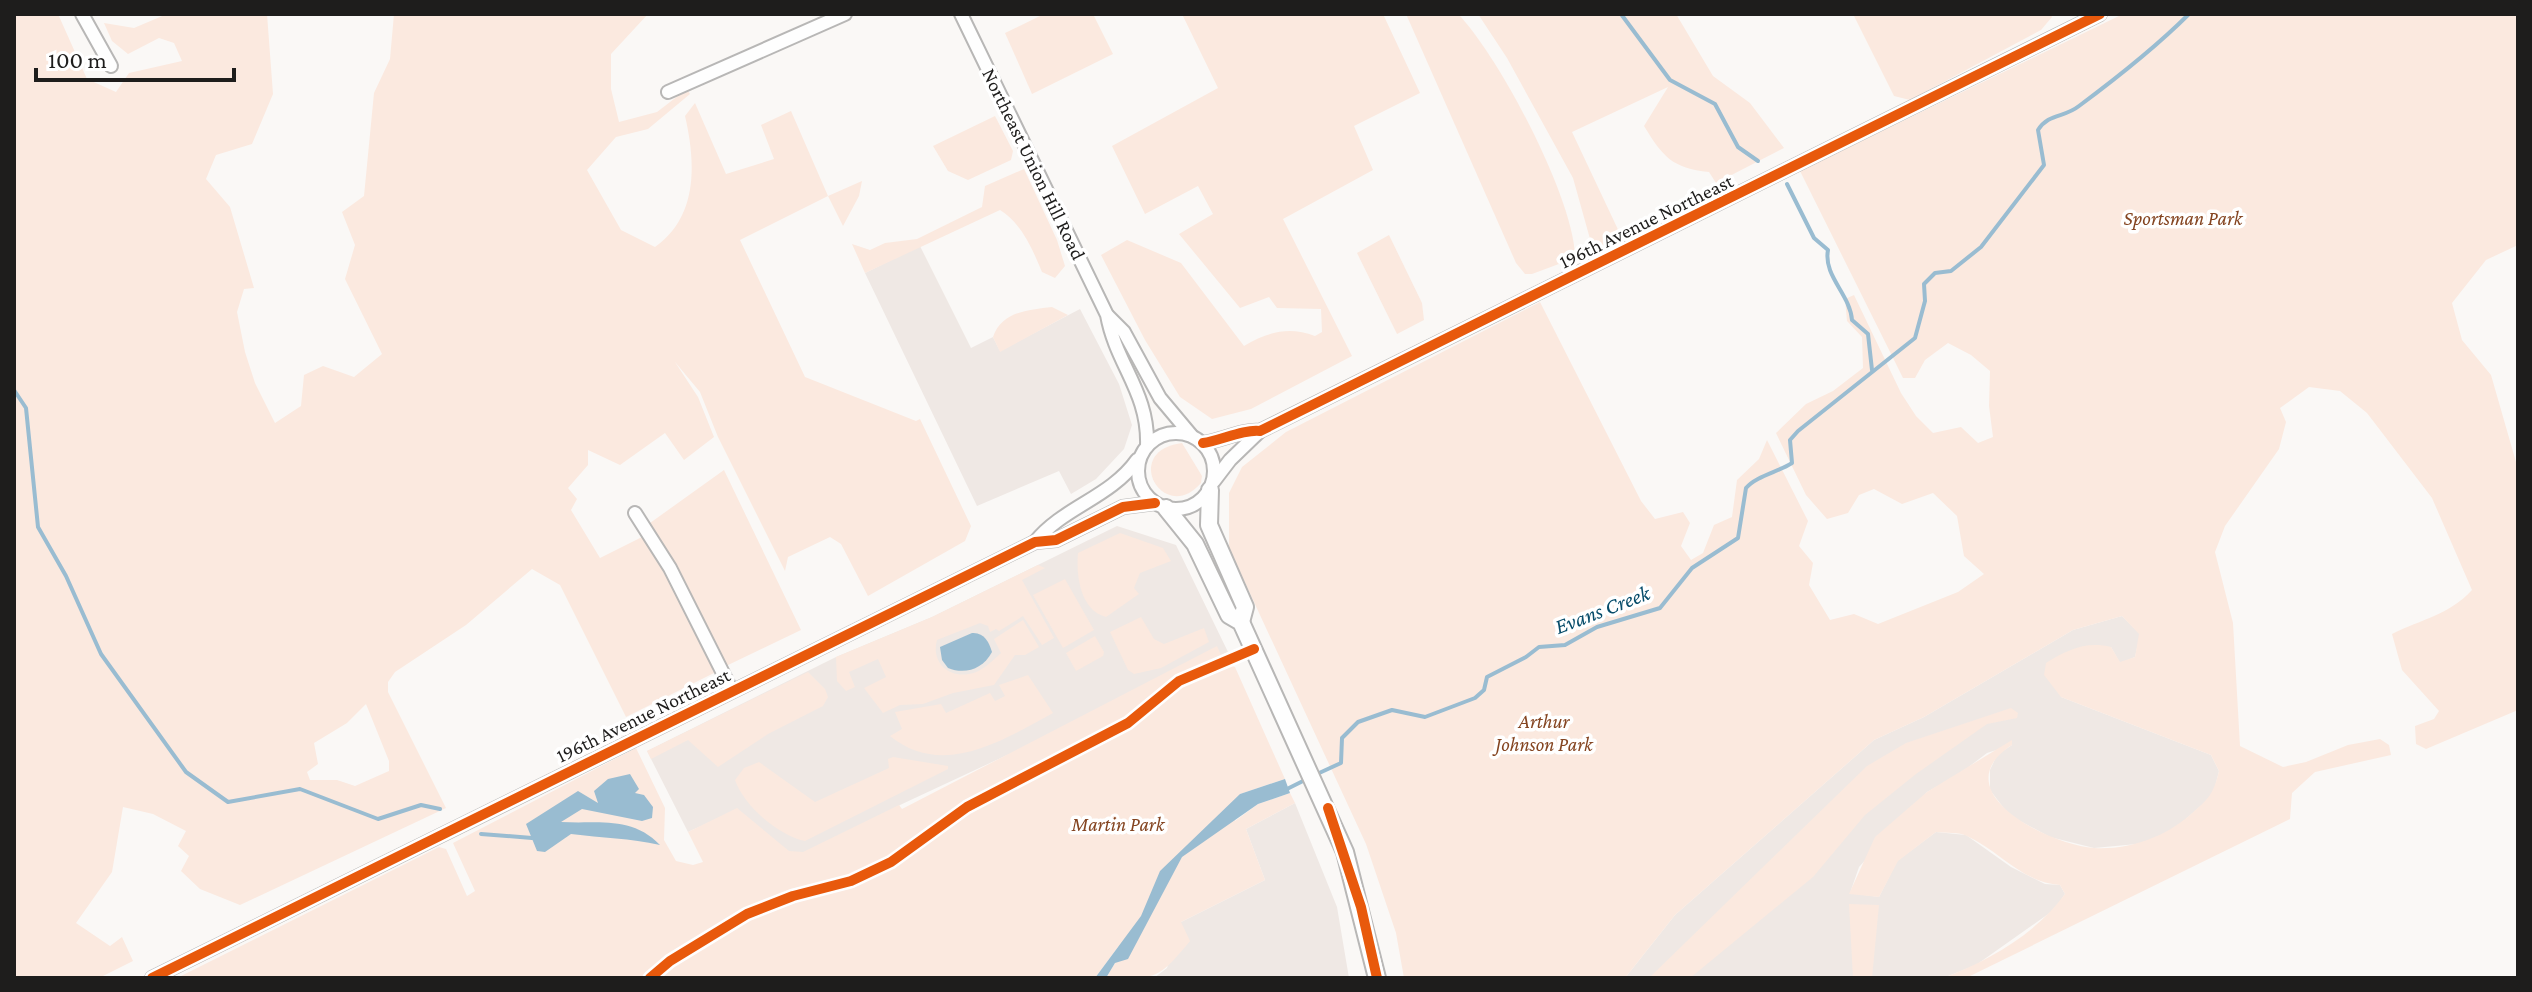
<svg xmlns="http://www.w3.org/2000/svg" width="2532" height="992" font-family="'Crimson Pro',serif">
	<style>
		.built { fill: #efe8e4 }
		.green { fill: #fbe9df; fill-rule: evenodd }
		.water { fill: #99bcd1 }
		.lines { fill: none; stroke-linecap: round; stroke-linejoin: round }
		.stream { stroke: #99bcd1; stroke-width: 4 }
		.minor-casing { stroke: #b8b7b6; stroke-width: 16 }
		.major-casing { stroke: #b8b7b6; stroke-width: 20 }
		.minor { stroke: #fefefe; stroke-width: 12 }
		.major { stroke: #fefefe; stroke-width: 16 }
		.cycleway-casing { stroke: #fff; stroke-width: 15 }
		.cycleway { stroke: #e8590c; stroke-width: 10 }
		.labels { text-anchor: middle; stroke-width: 7; stroke-linejoin: round; paint-order: stroke }
		.street-label { font-size: 20px; fill: #1e1d1c; stroke: #fff }
		.park-label { font-size: 20px; font-style: italic; fill: #844420; stroke: #fff }
		.water-label { font-size: 22px; font-style: italic; fill: #074c6a; stroke: #fff }
	</style>
	<rect width="100%" height="100%" fill="#faf8f6"/>
	<g class="built">
		<polygon points="920,246 971,348 993,337 1000,351 1080,309 1119,384 1132,425 1124,449 1096,479 1071,494 1059,471 977,506 865,273"/>
		<polygon points="1117,526 1176,545 1228,652 900,805 800,882 723,816 688,832 647,751 836,657 932,617"/>
		<polygon points="2122,616 2140,634 2135,657 2120,663 2111,647 2061,697 2211,755 2219,771 2213,795 2170,833 2137,844 2094,848 2050,837 2009,815 1990,790 1990,770 1997,755 2012,745 1987,753 1958,775 1927,792 1859,867 1850,893 1879,897 1897,861 1936,832 1966,835 2011,867 2045,884 2060,885 2065,894 2054,910 1976,965 1943,978 1625,978 1675,915 1874,740 1924,717 2073,630"/>
		<polygon points="1295,803 1337,907 1349,978 1154,978 1167,968 1181,922 1265,880 1246,829"/>
	</g>
	<g class="green">
		<path d="M14 14H58L87 79 116 92 129 73 182 61 174 43 159 38 128 54 112 41 104 23 134 28 167 14H267L273 94 252 144 216 155 206 179 230 207 254 288 244 289 237 312 245 352 255 383 275 423 301 406 304 375 323 366 354 377 382 354 345 279 355 245 342 212 364 196 374 93 390 59 394 14H648L611 54V89L619 122 657 112 687 89 690 94 648 129 616 137 587 170 621 230 655 247C698 217 696 163 685 116L695 103 726 174 774 159 761 125 791 111 828 196 862 181 859 196 843 226 828 196 740 240 805 377 916 421 920 419 971 526 965 541 868 596 841 544 830 537 788 557 785 571 718 437 700 392 675 362 698 397 714 437 684 460 665 433 620 465 588 450V465L568 488 577 499 571 510 600 558 644 536 668 574 716 672 626 717 560 585 532 569 466 625 395 672 388 682V692L446 808 240 905 200 889 181 871 189 856 178 846 186 831 153 814 123 807 112 872 76 923 110 946 122 937 133 961 99 978H14ZM366 704 389 761V771L355 786 337 780H310L307 772 318 764 314 743 347 723Z"/>
		<polygon points="1044,14 1093,14 1113,54 1032,94 1005,33"/>
		<path d="M1182 14H1383L1420 93 1354 126 1373 170 1283 219 1352 356 1251 409 1212 419 1180 397 1145 340 1101 255 1127 240 1181 263 1244 346C1267 332 1289 326 1315 336L1322 332 1321 309 1277 308 1269 297 1240 308 1179 234 1213 214 1198 186 1145 214 1112 146 1218 88Z"/>
		<path d="M1406 14H1458C1499 56 1575 200 1575 258L1532 274H1525L1516 263Z"/>
		<path d="M1478 14H1676L1713 76 1750 103 1784 148 1716 183 1709 172C1672 168 1663 157 1644 126L1668 87 1572 132 1622 238 1599 249 1592 246 1573 178 1507 58Z"/>
		<polygon points="1853,14 2050,14 2052,17 2041,30 1910,100 1894,96"/>
		<path d="M2123 14H2518V245L2486 260 2452 303 2462 340 2491 375 2518 469V710L2426 749 2416 744 2415 726 2434 719 2439 711 2402 670 2392 634C2422 619 2449 615 2472 590L2432 498 2367 413 2340 391 2309 387 2280 408 2286 422 2279 449 2225 526 2215 552 2233 623 2240 746 2283 767 2306 762 2348 745 2380 739 2389 745 2391 755 2315 772 2292 793 2290 819 1966 978H1943C1988 961 2036 934 2065 894L2060 885C2021 882 2000 851 1967 836 1959 832 1946 833 1936 832L1898 861 1879 897 1849 894 1875 837 1927 792 2012 740V745C1941 791 2049 845 2094 848 2129 850 2163 838 2190 815 2208 799 2213 796 2219 771L2211 755 2061 697 2044 675 2046 663C2067 650 2086 641 2111 647L2120 662 2135 657 2139 634 2122 616 2073 630 1924 717 1874 740 1675 915 1625 978H1404L1396 933 1366 844 1229 548V493L1242 467 1286 432 1540 302 1641 501 1655 519 1683 512 1690 523 1681 546 1691 560 1703 553 1714 525 1732 517 1737 480 1759 459 1767 440 1808 521 1799 546 1813 563 1809 585 1830 620 1854 614 1878 624 1958 592 1984 574 1964 556 1957 516 1933 493 1902 504 1874 489 1859 495 1848 513 1827 519 1806 495 1776 433 1806 404 1833 391 1863 368 1862 337 1847 321 1845 299 1854 295 1901 393 1916 416 1933 433 1961 427 1978 443 1993 437 1989 406 1990 371 1971 355 1948 343 1925 360 1915 378H1903L1800 171Z"/>
		<polygon points="995,116 1013,151 1011,160 968,180 948,171 933,146"/>
		<path d="M1024 169 1057 240 1065 266 1055 278 1042 272C1032 248 1022 224 1000 210L865 273 852 244 870 250 885 243 917 239 982 207 985 186Z"/>
		<polygon points="1389,235 1422,303 1424,320 1397,334 1357,253"/>
		<path d="M1052 307 1068 315 1000 352 993 337C1002 311 1029 310 1052 307Z"/>
		<path d="M1182 443 1202 476 1201 483C1164 526 1120 451 1182 443Z"/>
		<polygon points="724,470 801,630 726,666 672,557 650,523"/>
		<path d="M1120 533 1163 548 1171 561 1140 573 1134 588 1139 594 1106 617C1080 610 1076 575 1078 553Z"/>
		<path d="M1038 565 1045 568 1022 580 1054 638 1042 645 1023 616 999 631 996 629 990 632 988 626 980 623 937 640C931 661 947 678 969 674 982 672 991 662 1001 653L994 639 1023 620 1039 647 1025 655H1015L994 685 953 693 923 704 900 705 883 713 864 688 886 677 878 659 849 672 855 687 846 691 837 681 836 657 932 617Z"/>
		<polygon points="1065,579 1094,630 1063,648 1033,595"/>
		<polygon points="1141,617 1154,639 1164,644 1204,628 1209,642 1161,668 1134,674 1128,670 1110,632"/>
		<polygon points="1095,636 1104,652 1103,656 1076,671 1066,653"/>
		<path d="M1217 646 1225 664 1235 667 1285 779 1240 794 1235 821 1258 804 1290 793 1295 803 1246 829 1265 880 1181 922 1190 941C1157 981 1157 978 1106 978L1115 963 1118 947 1095 978H177L439 847 446 849 467 896 475 891 453 843 636 748 665 808 664 840 676 861 693 865 703 862 688 832 737 808 789 851 803 852 899 805 902 809Z"/>
		<polygon points="808,672 825,689 828,697 823,706 768,734 718,767 688,740 651,759 647,751"/>
		<path d="M1028 675 1053 713C1003 740 943 779 890 736L902 729 895 712 941 704 946 713 990 693 995 701 1005 696 999 685Z"/>
		<polygon points="2011,708 2018,713 2017,718 1987,724 1916,774 1865,815 1813,877 1690,978 1649,978 1867,766 1906,743"/>
		<path d="M893 757 948 766V769L805 841C778 835 744 806 735 780L744 768 759 762 815 802 889 768 888 759Z"/>
		<polygon points="1849,904 1879,905 1872,978 1853,978"/>
	</g>
	<g class="water">
		<path d="M972 633C984 632 989 642 992 652 983 669 965 675 948 668L942 660 940 647Z"/>
		<path d="M630 774 639 789 635 793 644 795 653 807 652 818 642 821 582 809 561 822C598 824 632 816 660 845 630 838 602 838 571 834L545 852 537 851 526 824 578 791 598 803 594 791 608 779Z"/>
		<polygon points="1285,779 1290,793 1258,804 1182,857 1128,959 1115,963 1106,978 1095,978 1141,916 1160,871 1240,794"/>
	</g>
	<g class="lines">
		<g class="stream">
			<polyline points="1621,14 1670,80 1715,104 1738,147 1758,161"/>
			<path d="M1787 184 1814 238 1828 250C1823 276 1850 294 1852 320L1868 334 1872 370"/>
			<polyline points="14,390 26,408 38,527 66,576 101,654 186,772 228,802 300,789 378,819 421,805 440,809"/>
			<path d="M1317 774 1341 763 1342 738 1358 722 1392 710 1425 717 1475 698 1484 690 1487 677 1526 657 1539 647 1565 645 1597 627 1660 608 1692 568 1738 538 1746 488C1756 476 1778 472 1792 463L1790 440 1798 431 1915 338 1925 301 1924 284 1935 273 1951 271 1981 247 2044 165 2038 130C2049 113 2064 118 2079 106 2118 77 2155 48 2189 14"/>
			<polyline points="1285,790 1309,778"/>
			<polyline points="481,834 532,838"/>
		</g>
		<defs>
			<g id="minor">
				<polyline points="82,14 111,66"/>
				<path d="M961 14 1107 315C1116 365 1149 392 1147 446"/>
				<polyline points="668,92 845,14"/>
				<polyline points="1108,316 1124,332 1160,398 1191,435"/>
				<circle cx="1176" cy="471" r="38"/>
				<path d="M1203 443C1220 441 1243 429 1260 431L2100 14"/>
				<polyline points="1214,481 1230,460 1260,431"/>
				<polyline points="635,513 670,568 732,691"/>
				<path d="M1035 542C1063 507 1110 498 1137 460"/>
				<polyline points="152,978 1035,542 1056,540 1123,507 1155,503"/>
			</g>
			<g id="major">
				<polyline points="1210,490 1209,525 1245,607 1241,622"/>
				<polyline points="1166,508 1195,544 1229,615 1241,622 1345,852 1377,978"/>
			</g>
		</defs>
		<use href="#minor" class="minor-casing"/>
		<use href="#major" class="major-casing"/>
		<use href="#minor" class="minor"/>
		<use href="#major" class="major"/>
		<defs>
			<g id="cycleway">
				<path d="M1203 443C1220 441 1243 429 1260 431L2100 14"/>
				<polyline points="1328,808 1361,907 1377,978"/>
				<polyline points="152,978 1035,542 1056,540 1123,507 1155,503"/>
				<polyline points="650,978 670,961 747,914 793,896 851,881 891,862 967,807 1128,723 1179,681 1254,649"/>
			</g>
		</defs>
		<use href="#cycleway" class="cycleway-casing"/>
		<use href="#cycleway" class="cycleway"/>
	</g>
	<g class="labels">
		<g class="street-label">
			<text transform="translate(1034 164) rotate(64)" y="7">Northeast Union Hill Road</text>
			<text transform="translate(1646 221) rotate(-26)" y="7">196th Avenue Northeast</text>
			<text transform="translate(643 715) rotate(-26)" y="7">196th Avenue Northeast</text>
		</g>
		<g class="park-label">
			<text x="2183" y="225">Sportsman Park</text>
			<text x="1544" y="728">Arthur<tspan x="1544" dy="23">Johnson Park</tspan></text>
			<text x="1118" y="831">Martin Park</text>
		</g>
		<g class="water-label">
			<text transform="translate(1602 609) rotate(-21)" y="8">Evans Creek</text>
		</g>
	</g>
	<rect width="2532" height="992" fill="none" stroke="#1e1d1c" stroke-width="32"/>
	<path d="M36 68v12h198v-12" fill="none" stroke="#1e1d1c" stroke-width="4"/>
	<text x="48" y="68" font-size="24" fill="#1e1d1c" stroke="#ffffff" stroke-width="6" paint-order="stroke">100 m</text>
</svg>
